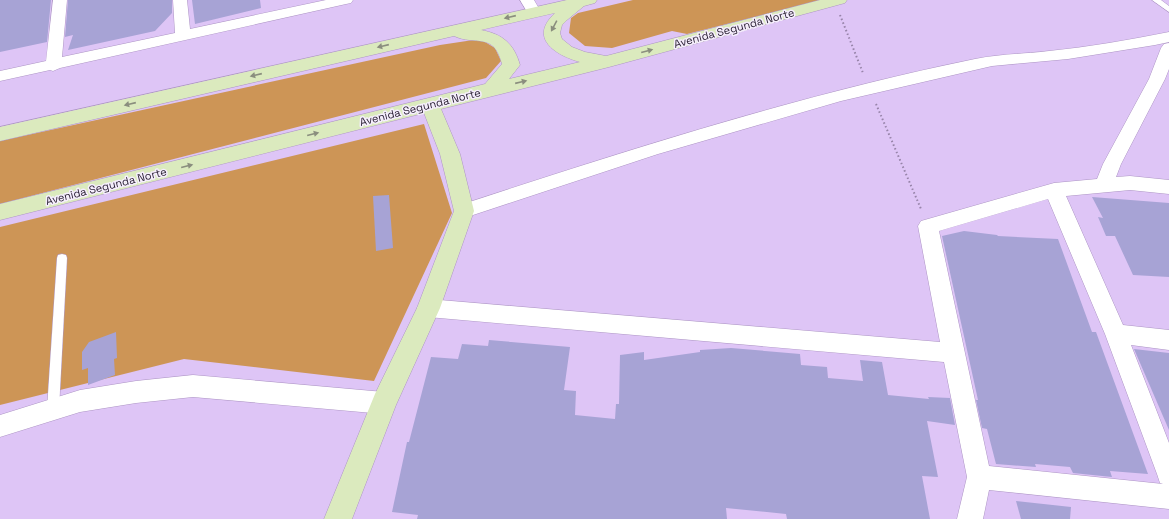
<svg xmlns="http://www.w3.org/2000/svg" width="1169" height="519" font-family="'Space Grotesk',sans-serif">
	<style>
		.green { fill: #cd9556 }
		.building { fill: #a7a3d5 }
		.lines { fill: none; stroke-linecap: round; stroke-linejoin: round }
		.lane-casing { stroke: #ad95c4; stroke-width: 1 }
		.street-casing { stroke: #ad95c4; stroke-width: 1 }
		.secondary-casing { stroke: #ad95c4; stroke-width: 1 }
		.path { stroke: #9784a9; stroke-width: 2; stroke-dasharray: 1.5 2.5; stroke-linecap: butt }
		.lane { fill: #fff; fill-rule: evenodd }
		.street { fill: #fff; fill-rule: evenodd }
		.secondary { fill: #dbeabe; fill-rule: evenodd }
		.oneway { fill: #8a8e7e }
		.labels { text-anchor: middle; stroke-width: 3; stroke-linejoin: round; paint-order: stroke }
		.street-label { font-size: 11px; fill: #261d2f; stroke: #f6eefe }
	</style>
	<rect width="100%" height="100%" fill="#dec5f6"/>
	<g class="green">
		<polygon points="633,0 823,0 687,34 672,31 612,48 585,46 569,33 571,18 578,13"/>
		<polygon points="480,39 495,48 501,61 486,78 0,204 0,141 440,45"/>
		<polygon points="424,124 452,213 374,381 184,359 0,405 0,227"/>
	</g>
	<g class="building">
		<polygon points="0,0 51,0 47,42 0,52"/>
		<polygon points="68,0 172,0 172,13 155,31 68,50 73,35 65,37"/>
		<polygon points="192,0 260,0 261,8 195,24"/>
		<polygon points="389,195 393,248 376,251 373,196"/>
		<polygon points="1092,197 1169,203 1169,277 1133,275 1115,236 1106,236 1098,217 1103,218"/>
		<polygon points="964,231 997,235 998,236 1058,239 1092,332 1096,332 1148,474 1110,471 1112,477 1073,473 1070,467 1035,464 1036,467 996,464 987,429 982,428 976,400 978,400 942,236"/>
		<polygon points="116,332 117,358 114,359 115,375 88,385 88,368 82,370 82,352 89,342"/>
		<polygon points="489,340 570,347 564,390 576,391 575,415 615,419 616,404 619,404 620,355 644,352 644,360 700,352 700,350 731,348 800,354 801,365 827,367 828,378 863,381 860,360 882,362 888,395 929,399 928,397 950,398 955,425 927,421 938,477 922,476 930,519 787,519 786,514 726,508 727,519 417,519 418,515 392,512 407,442 409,442 431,357 458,359 462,344 488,346"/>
		<polygon points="1134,349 1169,353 1169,430"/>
		<polygon points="1016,501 1071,507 1070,519 1021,519"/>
	</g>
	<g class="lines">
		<defs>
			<g id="lane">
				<polygon points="1152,0 1161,0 1169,6 1169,12"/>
				<polygon points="62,254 66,255 67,258 59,409 57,413 53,415 49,413 47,409 57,258 58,255"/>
			</g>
			<g id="street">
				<polygon points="53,0 67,0 62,57 175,33 173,0 187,0 190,29 326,0 353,0 351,3 346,4 60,68 53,71 50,70 0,81 0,71 46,61"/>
				<polygon points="520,0 534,0 541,12 539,15 534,17 529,15"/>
				<path d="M1169 32V42L1155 45 1068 59 992 66 841 101 658 154 464 218 457 216 455 211 457 206C628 150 799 95 975 59 1000 54 1024 54 1049 51 1089 47 1129 40 1169 32Z"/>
				<path d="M1169 43V69L1165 79 1121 164 1116 177 1130 176 1169 180V194L1130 190 1066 196 1123 325 1169 330V350L1131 345 1169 443V509L989 490 983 519H957L967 477 944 362 428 317 421 314 417 308 421 302 428 299 940 342 918 226 921 221 1054 183 1097 179 1103 164 1149 79 1161 48 1164 44ZM1048 199 1105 334 1157 474 1160 483 1163 484 989 466 939 231Z"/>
				<polygon points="193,375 384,392 392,395 396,403 392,411 384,414 193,397 136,403 80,412 0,437 0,415 80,390 136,381"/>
			</g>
			<path id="secondary" d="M567 0H597L595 3 584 6 567 20 562 25 560 33 562 39 572 47 585 52 606 56 820 0H847L845 3 609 67 441 109 460 154 474 211 440 308 396 405 352 519H324L375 394 417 308 454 211 440 154 424 113 0 220V204L485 84 502 64C494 31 475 46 454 36L0 141V127ZM555 13C528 38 555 55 580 62L509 79 520 65C514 44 503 34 481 30Z"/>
		</defs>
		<use href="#lane" class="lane-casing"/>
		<use href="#street" class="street-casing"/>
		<use href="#secondary" class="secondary-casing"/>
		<g class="path">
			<polyline points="840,15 863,73"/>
			<polyline points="876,104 921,209"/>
		</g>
		<use href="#lane" class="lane"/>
		<use href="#street" class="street"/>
		<use href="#secondary" class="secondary"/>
	</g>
	<defs><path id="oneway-solid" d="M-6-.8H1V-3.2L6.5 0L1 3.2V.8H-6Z"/></defs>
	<g class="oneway">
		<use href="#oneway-solid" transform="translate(510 17) rotate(167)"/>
		<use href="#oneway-solid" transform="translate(554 26) rotate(118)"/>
		<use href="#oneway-solid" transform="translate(383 46) rotate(167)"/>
		<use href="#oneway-solid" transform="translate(647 51) rotate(-15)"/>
		<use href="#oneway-solid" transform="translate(256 75) rotate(167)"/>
		<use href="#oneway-solid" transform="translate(521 82) rotate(-13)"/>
		<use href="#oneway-solid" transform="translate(130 104) rotate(167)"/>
		<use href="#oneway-solid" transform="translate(313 134) rotate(-14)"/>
		<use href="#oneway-solid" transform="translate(187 166) rotate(-14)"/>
	</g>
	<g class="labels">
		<g class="street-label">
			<text transform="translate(734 28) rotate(-15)" y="4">Avenida Segunda Norte</text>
			<text transform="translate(420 107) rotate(-14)" y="4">Avenida Segunda Norte</text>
			<text transform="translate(106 186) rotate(-14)" y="4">Avenida Segunda Norte</text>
		</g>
	</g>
</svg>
